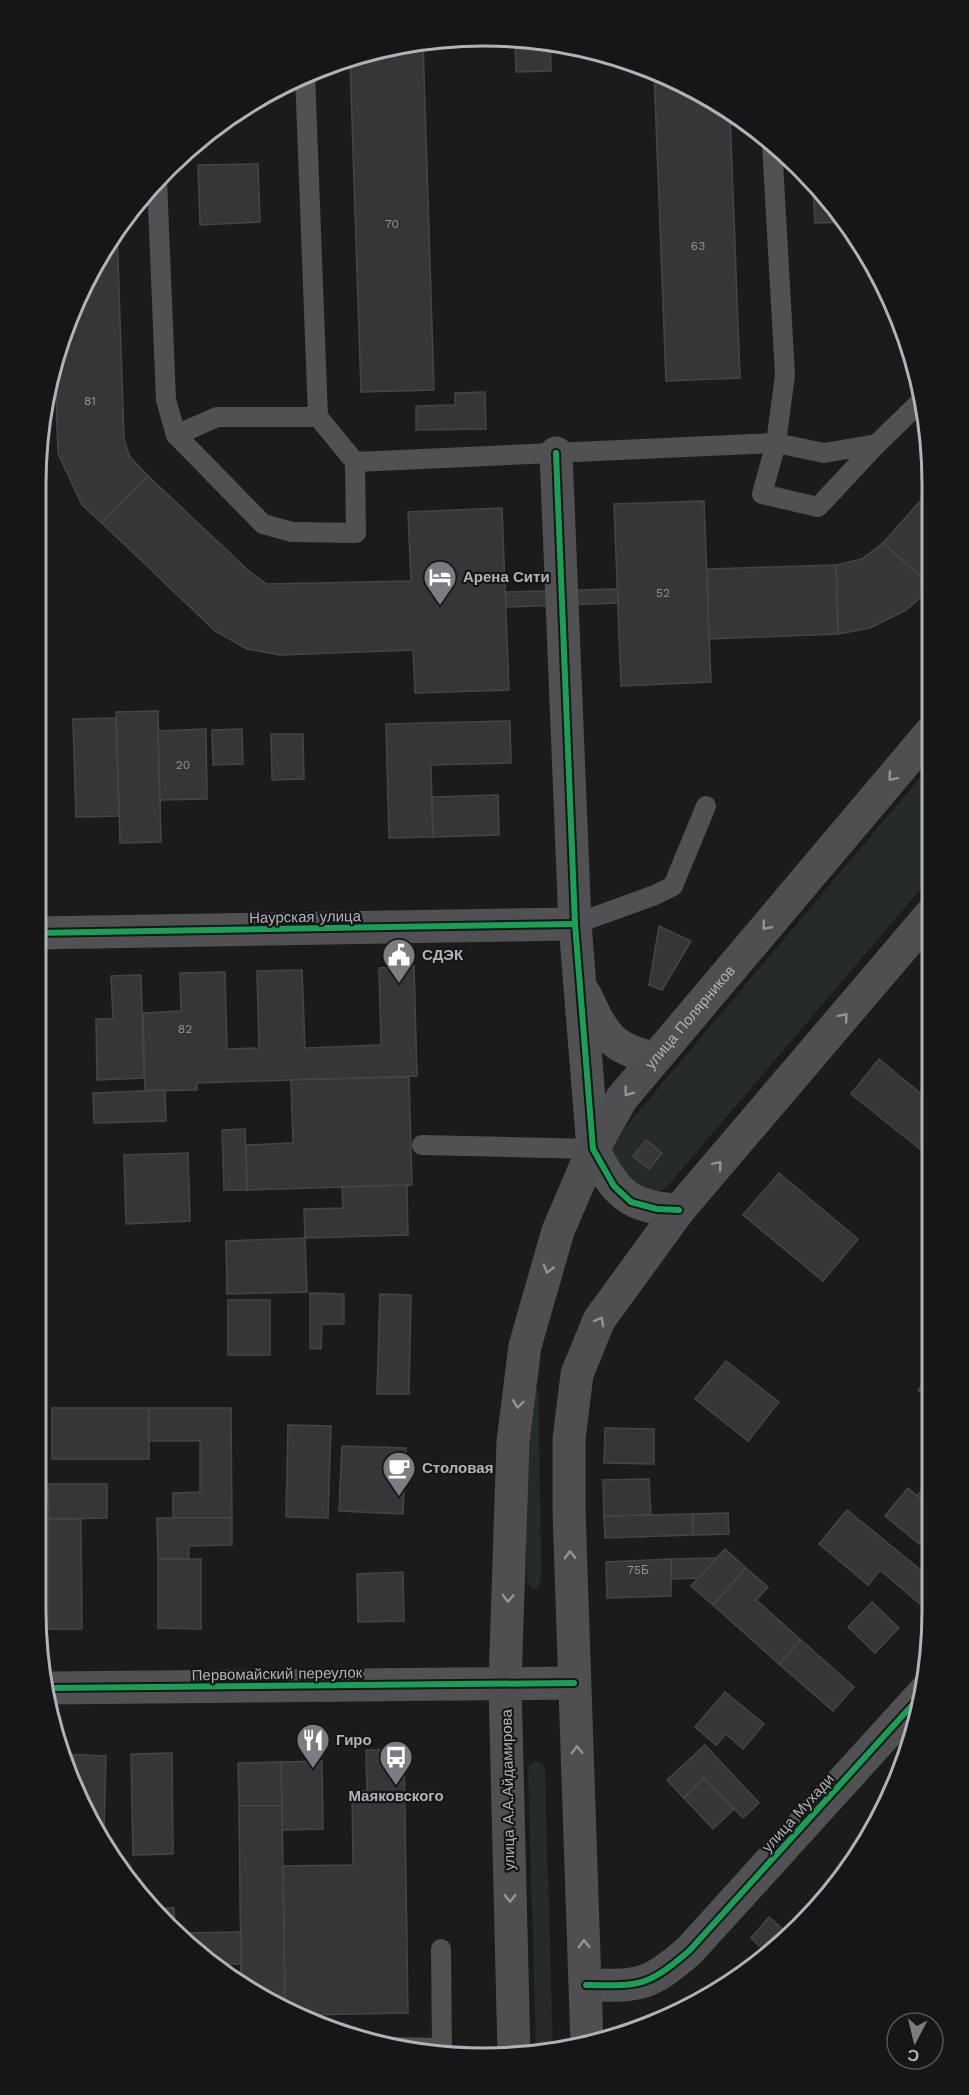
<svg xmlns="http://www.w3.org/2000/svg" width="969" height="2095" font-family="'Work Sans',sans-serif">
	<style>
		.green { fill: #252b26 }
		.building { fill: #353637; stroke: #454548; stroke-width: 1.5 }
		.lines { fill: none; stroke-linecap: round; stroke-linejoin: round }
		.service { stroke: #515154; stroke-width: 20 }
		.minor { stroke: #515154; stroke-width: 33 }
		.tertiary { stroke: #515154; stroke-width: 33 }
		.secondary { stroke: #4f4f51; stroke-width: 33 }
		.cycleway-casing { stroke: #161618; stroke-width: 10 }
		.cycleway { stroke: #1a9f57; stroke-width: 6 }
		.oneway { stroke: #92949a }
		.labels { text-anchor: middle; stroke-width: 4.5; stroke-linejoin: round; paint-order: stroke }
		.number-label { font-size: 12px; fill: #909399 }
		.poi-label { font-size: 15px; font-weight: bold; fill: #afb2ba; stroke: #161618; text-anchor: start }
		.street-label { font-size: 15px; fill: #afb2ba; stroke: #161618 }
		.rim { fill: none; stroke: #afb2ba; stroke-width: 3 }
	</style>
	<rect width="100%" height="100%" fill="#1b1b1c"/>
	<g class="green">
		<polygon points="930,766 931,877 665,1189 654,1192 641,1190 610,1156 612,1143"/>
		<polygon points="536,1388 539,1392 541,1579 537,1589 531,1589 527,1580 525,1477"/>
		<polygon points="536,1761 543,1764 545,1770 553,2051 543,2055 536,2052 528,1770 530,1764"/>
	</g>
	<g class="building">
		<polygon points="515,39 550,42 551,71 516,72"/>
		<polygon points="423,42 434,390 361,392 350,59 397,45"/>
		<polygon points="654,70 730,113 740,378 666,381"/>
		<polygon points="258,164 260,222 200,225 198,165"/>
		<polygon points="813,189 818,189 840,211 846,222 815,223"/>
		<polygon points="117,229 124,439 130,457 148,476 102,523 82,505 58,453 55,363 70,313"/>
		<polygon points="485,392 486,429 416,430 416,406 455,405 455,393"/>
		<polygon points="148,476 251,573 267,584 411,581 408,512 502,508 509,690 415,693 413,650 280,655 247,649 215,631 102,523"/>
		<polygon points="929,491 930,585 883,543"/>
		<polygon points="704,501 711,682 621,686 614,504"/>
		<polygon points="883,543 930,585 930,589 906,610 870,628 838,634 836,565 862,559"/>
		<polygon points="836,565 838,634 709,639 707,569"/>
		<polygon points="618,589 618,603 506,607 506,592"/>
		<polygon points="158,711 161,842 120,843 116,712"/>
		<polygon points="116,718 119,816 76,817 73,719"/>
		<polygon points="510,721 511,763 431,765 433,837 389,838 386,724"/>
		<polygon points="206,729 207,799 160,800 158,731"/>
		<polygon points="242,729 243,764 213,765 212,730"/>
		<polygon points="271,734 303,734 304,779 272,780"/>
		<polygon points="498,795 499,835 433,837 432,797"/>
		<polygon points="659,926 691,941 662,990 649,985"/>
		<polygon points="414,966 417,1076 197,1083 197,1090 145,1091 143,1013 181,1011 180,973 225,972 227,1049 259,1048 257,971 302,970 305,1048 381,1045 379,968"/>
		<polygon points="141,975 144,1078 97,1080 96,1019 113,1019 111,976"/>
		<polygon points="879,1059 931,1102 931,1137 921,1150 851,1094"/>
		<polygon points="409,1077 412,1185 247,1190 246,1145 293,1143 291,1080"/>
		<polygon points="165,1090 166,1121 94,1123 93,1093"/>
		<polygon points="245,1129 247,1190 224,1190 222,1130"/>
		<polygon points="931,1137 931,1153 924,1147"/>
		<polygon points="646,1140 662,1153 649,1169 633,1156"/>
		<polygon points="188,1153 190,1221 126,1224 124,1155"/>
		<polygon points="779,1173 858,1239 823,1281 743,1215"/>
		<polygon points="407,1185 408,1235 305,1238 304,1209 343,1208 342,1187"/>
		<polygon points="305,1238 307,1292 227,1294 226,1241"/>
		<polygon points="310,1293 344,1294 344,1324 322,1324 321,1349 310,1348"/>
		<polygon points="380,1294 411,1295 409,1394 377,1394"/>
		<rect x="228" y="1300" width="42" height="55"/>
		<polygon points="726,1361 779,1402 748,1441 695,1399"/>
		<polygon points="932,1372 932,1402 918,1390"/>
		<rect x="52" y="1408" width="97" height="51"/>
		<polygon points="149,1408 231,1408 232,1518 173,1518 173,1493 200,1492 200,1441 149,1441"/>
		<polygon points="288,1425 331,1426 328,1518 286,1517"/>
		<polygon points="605,1428 654,1429 654,1464 604,1463"/>
		<polygon points="342,1446 406,1448 403,1514 339,1511"/>
		<polygon points="933,1478 933,1509 917,1496"/>
		<polygon points="649,1479 651,1515 604,1516 603,1480"/>
		<polygon points="48,1484 107,1484 107,1518 49,1519"/>
		<polygon points="908,1488 933,1509 933,1555 885,1516"/>
		<polygon points="847,1510 933,1580 933,1588 920,1604 880,1570 868,1585 819,1544"/>
		<polygon points="728,1513 729,1534 693,1535 693,1514"/>
		<polygon points="693,1514 693,1535 605,1538 604,1516"/>
		<polygon points="157,1518 232,1518 232,1545 189,1546 189,1559 158,1559"/>
		<polygon points="49,1519 81,1519 82,1629 49,1629"/>
		<polygon points="725,1549 746,1568 713,1605 691,1586"/>
		<polygon points="717,1558 699,1578 671,1579 671,1559"/>
		<polygon points="158,1559 201,1559 201,1629 158,1628"/>
		<polygon points="671,1559 671,1596 607,1598 606,1562"/>
		<polygon points="746,1568 768,1587 756,1600 801,1640 779,1664 713,1605"/>
		<polygon points="403,1572 404,1621 358,1622 357,1574"/>
		<polygon points="872,1602 899,1628 875,1653 848,1627"/>
		<polygon points="801,1640 854,1687 833,1711 779,1664"/>
		<polygon points="725,1692 764,1724 743,1749 726,1734 716,1745 695,1727"/>
		<polygon points="705,1745 759,1803 743,1818 704,1778 684,1798 667,1780"/>
		<polygon points="366,1750 404,1750 408,2013 302,2015 285,2008 283,1866 353,1865 352,1791 367,1791"/>
		<polygon points="172,1753 173,1854 133,1855 131,1754"/>
		<polygon points="60,1754 106,1756 104,1832 95,1831"/>
		<polygon points="322,1761 323,1829 282,1830 281,1762"/>
		<polygon points="281,1762 282,1806 239,1806 238,1763"/>
		<polygon points="704,1778 734,1809 713,1829 684,1798"/>
		<polygon points="239,1806 282,1806 285,2006 261,1999 241,1983"/>
		<polygon points="126,1876 134,1876 134,1888"/>
		<polygon points="150,1908 174,1908 175,1929"/>
		<polygon points="769,1917 788,1934 766,1952 751,1938"/>
		<polygon points="241,1932 241,1964 218,1964 180,1933"/>
	</g>
	<g class="lines">
		<g class="service">
			<polyline points="305,74 318,417 355,462 776,443 824,453 877,444 922,400"/>
			<polyline points="772,144 785,375 776,443 762,494 818,507 877,444"/>
			<polyline points="157,180 166,400 176,435 263,524 292,532 356,533 355,462"/>
			<polyline points="176,435 217,417 318,417"/>
			<polyline points="575,924 655,895 673,886 706,806"/>
			<polyline points="422,1145 593,1149"/>
			<polyline points="389,2047 442,2048 441,1949"/>
		</g>
		<g class="minor">
			<polyline points="556,453 575,924 593,1149"/>
			<polyline points="36,933 575,924"/>
			<path d="M585 994C604 1034 609 1048 654 1058"/>
			<polyline points="49,1688 574,1683"/>
			<path d="M586 1985C640 1986 647 1987 689 1951L925 1691"/>
		</g>
		<path class="tertiary" d="M593 1149C615 1193 629 1208 679 1210"/>
		<g class="secondary">
			<polyline points="587,2045 569,1510 569,1439 577,1374 599,1320 679,1210 931,914"/>
			<path id="s1" d="M514 2054 505 1683 513 1442 525 1346 558 1231 593 1149 622 1098 930 733"/>
		</g>
		<defs>
			<g id="cycleway">
				<polyline points="556,453 575,924 593,1149 614,1186 631,1202 657,1209 679,1210"/>
				<polyline points="36,933 575,924"/>
				<polyline points="49,1688 574,1683"/>
				<path d="M586 1985C640 1986 647 1987 689 1951L925 1691"/>
			</g>
		</defs>
		<use href="#cycleway" class="cycleway-casing"/>
		<use href="#cycleway" class="cycleway"/>
	</g>
	<defs><path id="oneway-chevron" d="M-2-3.5L2.5 0L-2 3.5" fill="none" stroke-width="1.6" stroke-linecap="round" stroke-linejoin="round" transform="scale(1.5)"/></defs>
	<g class="oneway">
		<use href="#oneway-chevron" transform="translate(892 777) rotate(130)"/>
		<use href="#oneway-chevron" transform="translate(766 926) rotate(130)"/>
		<use href="#oneway-chevron" transform="translate(844 1017) rotate(-50)"/>
		<use href="#oneway-chevron" transform="translate(628 1092) rotate(127)"/>
		<use href="#oneway-chevron" transform="translate(718 1165) rotate(-50)"/>
		<use href="#oneway-chevron" transform="translate(548 1269) rotate(106)"/>
		<use href="#oneway-chevron" transform="translate(600 1321) rotate(-61)"/>
		<use href="#oneway-chevron" transform="translate(518 1404) rotate(97)"/>
		<use href="#oneway-chevron" transform="translate(570 1555) rotate(-92)"/>
		<use href="#oneway-chevron" transform="translate(508 1598) rotate(92)"/>
		<use href="#oneway-chevron" transform="translate(577 1750) rotate(-92)"/>
		<use href="#oneway-chevron" transform="translate(510 1898) rotate(89)"/>
		<use href="#oneway-chevron" transform="translate(584 1944) rotate(-92)"/>
	</g>
	<defs>
		<symbol id="hotel-pin" viewBox="-11 -11 22 30"><path d="M0 17L-7.5 6A9.5 9.5 0 1 1 7.5 6Z" fill="#7b7d83" stroke="#161618"/><path d="M-6-4.5h1.5V1H6V5H4.5V3h-9V5H-6ZM-4 0a1.8 1.8 0 1 1 3.6 0ZM.5 0V-2.5h3Q6-2.5 6 0Z" fill="#fff"/></symbol>
		<symbol id="civic-pin" viewBox="-11 -11 22 30"><path d="M0 17L-7.5 6A9.5 9.5 0 1 1 7.5 6Z" fill="#7b7d83" stroke="#161618"/><path d="M-.6-6.5H3V-4.5H.6V-3L4-1V1h2V6H-6V1h2V-1L-.6-3ZM-1.2 2.5V6h2.4V2.5Z" fill="#fff"/></symbol>
		<symbol id="cafe-pin" viewBox="-11 -11 22 30"><path d="M0 17L-7.5 6A9.5 9.5 0 1 1 7.5 6Z" fill="#7b7d83" stroke="#161618"/><path d="M-5.5-4.5H6V0H3Q3 3.5 0 3.5H-2.5Q-5.5 3.5-5.5 0ZM3-3.2v2h1.7v-2ZM-6 4.5H4V6H-6Z" fill="#fff"/></symbol>
		<symbol id="restaurant-pin" viewBox="-11 -11 22 30"><path d="M0 17L-7.5 6A9.5 9.5 0 1 1 7.5 6Z" fill="#7b7d83" stroke="#161618"/><path d="M-5-6h1v4h1v-4h1v4h1v-4h1v5L-1.5 .5V6h-2V.5L-5-1ZM5-6V6H3V1.5H1.5Q1.5-4 5-6Z" fill="#fff"/></symbol>
		<symbol id="bus-pin" viewBox="-11 -11 22 30"><path d="M0 17L-7.5 6A9.5 9.5 0 1 1 7.5 6Z" fill="#7b7d83" stroke="#161618"/><path d="M-5-6H5V4H4V6H2V4H-2V6H-4V4H-5ZM-3.5-4V0h7V-4ZM-3.5 1.2v1.5H-2V1.2ZM2 1.2v1.5H3.5V1.2Z" fill="#fff"/></symbol>
	</defs>
	<g fill-rule="evenodd">
		<use href="#hotel-pin" x="421" y="558" width="38" height="52"/>
		<use href="#civic-pin" x="380" y="936" width="38" height="52"/>
		<use href="#cafe-pin" x="380" y="1449" width="38" height="52"/>
		<use href="#restaurant-pin" x="294" y="1721" width="38" height="52"/>
		<use href="#bus-pin" x="377" y="1738" width="38" height="52"/>
	</g>
	<g class="labels">
		<g class="number-label">
			<text x="392" y="228">70</text>
			<text x="698" y="250">63</text>
			<text x="90" y="405">81</text>
			<text x="663" y="597">52</text>
			<text x="183" y="769">20</text>
			<text x="185" y="1033">82</text>
			<text x="638" y="1574">75Б</text>
		</g>
		<g class="poi-label">
			<text x="463" y="582">Арена Сити</text>
			<text x="422" y="960">СДЭК</text>
			<text x="422" y="1473">Столовая</text>
			<text x="336" y="1745">Гиро</text>
			<text x="396" y="1801" text-anchor="middle">Маяковского</text>
		</g>
		<g class="street-label">
			<text transform="translate(305 917) rotate(-1)" y="5">Наурская улица</text>
			<text dy="5" stroke="none"><textPath href="#s1" startOffset="1082">улица Полярников</textPath></text>
			<text transform="translate(277 1674) rotate(-1)" y="5">Первомайский переулок</text>
			<text transform="translate(508 1790) rotate(-91)" y="5">улица А.А.Айдамирова</text>
			<text transform="translate(798 1813) rotate(-48)" y="5">улица Мухади</text>
		</g>
	</g>
	<path d="M0 0H969V2095H0ZM484 46H484A438 438 0 0 1 922 484V1610A438 438 0 0 1 484 2048H484A438 438 0 0 1 46 1610V484A438 438 0 0 1 484 46Z" fill="#161618" fill-rule="evenodd"/>
	<path class="rim" d="M484 46H484A438 438 0 0 1 922 484V1610A438 438 0 0 1 484 2048H484A438 438 0 0 1 46 1610V484A438 438 0 0 1 484 46Z"/>
	<g transform="translate(915 2041) rotate(187)"><circle r="28" fill="#161618" stroke="#535459" stroke-width="1.5"/>
	<path d="M0-4.5L10 22L0 15L-10 22Z" fill="#7b7d83"/>
	<text y="-9" font-size="16" font-weight="bold" text-anchor="middle" fill="#afb2ba">С</text>
	</g>
</svg>
